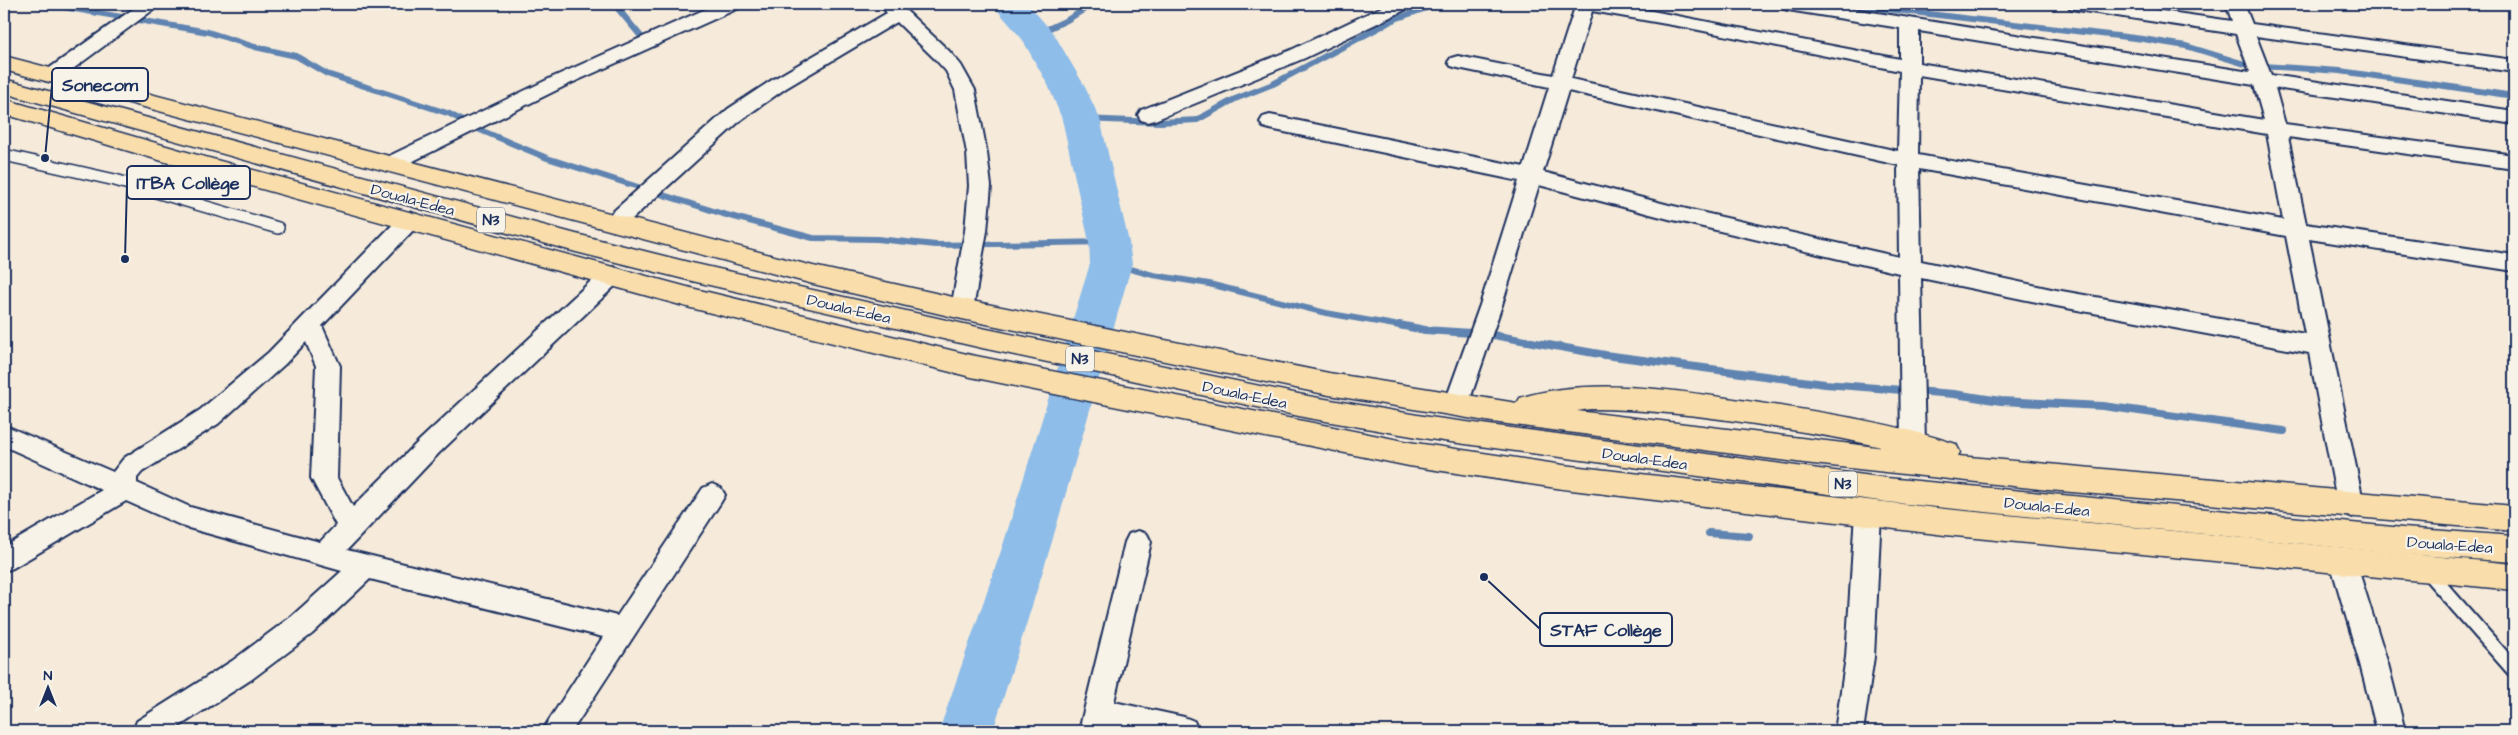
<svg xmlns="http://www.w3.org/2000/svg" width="2518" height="735" font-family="'Architects Daughter',sans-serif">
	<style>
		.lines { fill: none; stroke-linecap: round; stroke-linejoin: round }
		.stream-far1 { stroke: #6184b1; stroke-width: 6 }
		.stream { stroke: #6184b1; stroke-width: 8 }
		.river { fill: #8fbde9; fill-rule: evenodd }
		.lane-far1-casing { stroke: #1b2f5e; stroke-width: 14 }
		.lane-casing { stroke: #1b2f5e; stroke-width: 18 }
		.street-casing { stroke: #1b2f5e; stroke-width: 4 }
		.primary-casing { stroke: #1b2f5e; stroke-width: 3 }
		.highway-casing { stroke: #1b2f5e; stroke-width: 3 }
		.lane-far1 { stroke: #f7f3e8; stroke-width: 11 }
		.lane { stroke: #f7f3e8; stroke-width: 14 }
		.street { fill: #f7f3e8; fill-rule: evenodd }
		.primary { fill: #f9deab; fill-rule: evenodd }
		.highway { fill: #f9deab; fill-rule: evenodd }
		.labels { text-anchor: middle; stroke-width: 4.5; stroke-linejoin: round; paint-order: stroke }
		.shield { fill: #f7f3e8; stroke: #5d6a87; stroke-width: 1 }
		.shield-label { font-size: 15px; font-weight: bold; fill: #1b2f5e }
		.street-label { font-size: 16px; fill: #1b2f5e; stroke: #f7f3e8 }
		.leader { fill: none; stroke: #1b2f5e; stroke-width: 2 }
		.callout-dot { fill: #1b2f5e; stroke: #f7f3e8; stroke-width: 2 }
		.callout { fill: #f7f3e8; stroke: #1b2f5e; stroke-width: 2 }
		.callout-label { font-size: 18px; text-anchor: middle; font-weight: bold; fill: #1b2f5e }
	</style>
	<rect width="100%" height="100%" fill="#f6ebda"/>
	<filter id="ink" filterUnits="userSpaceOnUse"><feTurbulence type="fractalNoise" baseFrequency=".02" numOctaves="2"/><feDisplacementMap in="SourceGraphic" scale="10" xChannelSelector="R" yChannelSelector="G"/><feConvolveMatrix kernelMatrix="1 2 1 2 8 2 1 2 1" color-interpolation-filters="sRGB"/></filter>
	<g filter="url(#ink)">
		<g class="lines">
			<g class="stream-far1">
				<polyline points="46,4 208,32 255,47 296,56 327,74 450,114 473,127 547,158 723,214 813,238 877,239 936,245 1109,242"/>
				<polyline points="614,4 644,40"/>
				<polyline points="1844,4 2143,39 2186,46 2248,65 2340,71 2514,96"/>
				<polyline points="1037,34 1067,20 1093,4"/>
				<polyline points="1081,119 1160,122 1197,120 1235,99 1273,84 1395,19 1438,4"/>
				<polyline points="1111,264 1153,275 1209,284 1326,313 1406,327"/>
			</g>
			<g class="stream">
				<polyline points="1399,325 1425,330 1487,334 1605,355 1825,384 1954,394 2001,401 2103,406 2284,431"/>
				<polyline points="1709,533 1749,536"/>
			</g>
			<polygon class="river" points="992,4 1028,4 1054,34 1084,85 1100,119 1129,242 1132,264 1051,545 993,731 939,731 1003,545 1090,264 1089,242 1062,119 1048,85 1022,39"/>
			<defs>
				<polyline id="lane-far1" points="4,155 115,180 278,228"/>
				<polyline id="lane" points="2426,570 2514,670"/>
				<g id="street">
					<polygon points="140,4 161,4 58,80 51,82 44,80 41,76 44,72"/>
					<polygon points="717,4 741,4 739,8 567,85 397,169 390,171 383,169 380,164 383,159 553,77"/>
					<polygon points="880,4 899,4 949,51 961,65 975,90 987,153 991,186 987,231 973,309 970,315 962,317 954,315 951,309 965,231 969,186 967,153 955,90 946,71 935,59 897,22 786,88 742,119 622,228 614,231 606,228 603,223 606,218 728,109 772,80 887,13"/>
					<polygon points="1388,4 1411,4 1409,8 1305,58 1155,120 1148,122 1141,120 1138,115 1141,110 1291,50"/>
					<path d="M1576 4H1616L1900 59V28L1788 10 1781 8 1779 4H1821L2250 72 2236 34 2077 10 2070 8 2068 4H2113L2232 21 2226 4H2244L2252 24 2514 60V72L2256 36 2271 75 2514 111V124L2275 88 2285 124 2514 155V169L2288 137 2306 224 2514 255V271L2309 239 2364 506 2360 514 2351 517 2342 514 2338 506 2309 353 2056 306 1921 278 1925 444 1922 451 1913 454 1904 451 1901 444 1899 273 1669 219 1539 185 1502 305 1468 405 1465 412 1456 415 1447 412 1444 405 1480 305 1519 181 1270 129 1263 127 1260 122 1263 117 1270 115 1524 167 1549 87 1458 68 1451 66 1448 62 1451 58 1458 56 1553 75ZM1592 11 1689 28 1900 71 1898 151 1571 79ZM1919 31 2254 85 2264 120 1919 63ZM1919 75 2267 134 2283 220 1918 155ZM1568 91 1898 165 1899 257 1669 205 1543 172ZM1919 169 2286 236 2305 334 2056 290 1921 261Z"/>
					<path d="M410 212 418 215 421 220 418 225 322 326 340 366 337 478 353 507 421 439 604 269 612 267 620 269 623 275 620 281 439 453 347 550 617 616 703 488 712 484 721 488 725 495 721 502 572 731H542L603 637 370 579 312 634 252 679 172 731H133L137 721 232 661 292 616 342 571 185 527 126 501 13 568 4 571V547L102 490 4 446V425L113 472 124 458 200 410 269 352 402 215ZM306 342 316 366 311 478 336 525 320 542 190 507 137 483V478L142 472 218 424 285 364Z"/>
					<polygon points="1868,502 1877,505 1881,513 1874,657 1863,731 1835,731 1846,657 1855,513 1859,505"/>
					<polygon points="1138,531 1147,534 1151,542 1114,702 1184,717 1194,721 1198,731 1125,731 1108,728 1107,731 1079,731 1125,542 1129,534"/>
					<polygon points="2343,551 2352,554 2356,562 2388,664 2405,731 2377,731 2360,664 2330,562 2334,554"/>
				</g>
				<g id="primary">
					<path d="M4 56 813 266 962 299 1329 373 1517 403 1520 398C1592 375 1687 392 1760 403 1826 413 1893 423 1956 444L1960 452 1958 456 2514 506V531L2049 490 1804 463 1492 422 1329 395 962 319 813 284 4 70ZM1590 409C1648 409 1704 416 1761 425 1803 432 1844 438 1885 448L1577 411Z"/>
					<polygon points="4,99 194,154 691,288 971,355 1409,442 1563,465 1945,509 2514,564 2514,590 1945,535 1563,489 1409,466 971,377 691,308 179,166 4,114"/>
				</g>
				<polygon id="highway" points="4,79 576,234 692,263 982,328 1308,396 1429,417 1887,478 2403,528 2514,536 2514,562 2403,554 1887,502 1429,439 1308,418 982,348 692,281 576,252 4,93"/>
			</defs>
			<use href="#lane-far1" class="lane-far1-casing"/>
			<use href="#lane" class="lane-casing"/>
			<use href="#street" class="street-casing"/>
			<use href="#primary" class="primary-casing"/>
			<use href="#highway" class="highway-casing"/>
			<use href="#lane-far1" class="lane-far1"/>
			<use href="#lane" class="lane"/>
			<use href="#street" class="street"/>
			<use href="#primary" class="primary"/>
			<use href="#highway" class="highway"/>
		</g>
	</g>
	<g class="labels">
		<g class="shield">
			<rect x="477" y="207.5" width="28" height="25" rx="4"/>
			<rect x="1066" y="346.5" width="28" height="25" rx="4"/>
			<rect x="1829" y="471.5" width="28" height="25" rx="4"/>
		</g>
		<g class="shield-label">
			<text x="491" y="225">N3</text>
			<text x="1080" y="364">N3</text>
			<text x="1843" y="489">N3</text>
		</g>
		<g class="street-label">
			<text transform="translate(413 199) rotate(15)" y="6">Douala-Edea</text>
			<text transform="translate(849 308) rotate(13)" y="6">Douala-Edea</text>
			<text transform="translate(1245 394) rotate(12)" y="6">Douala-Edea</text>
			<text transform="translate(1645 458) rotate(8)" y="6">Douala-Edea</text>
			<text transform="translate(2047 506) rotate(6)" y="6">Douala-Edea</text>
			<text transform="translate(2450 544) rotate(4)" y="6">Douala-Edea</text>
		</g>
	</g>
	<path class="leader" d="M45 158L52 85M125 259L127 183M1484 577L1540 629"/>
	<g class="callout-dot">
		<circle cx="45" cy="158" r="5"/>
		<circle cx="125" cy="259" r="5"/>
		<circle cx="1484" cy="577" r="5"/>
	</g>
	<g class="callout">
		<rect x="52" y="68" width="96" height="33" rx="5"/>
		<rect x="127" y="166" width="123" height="33" rx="5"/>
		<rect x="1540" y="613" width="132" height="33" rx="5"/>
	</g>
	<g class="callout-label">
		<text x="100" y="91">Sonecom</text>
		<text x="188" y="189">ITBA Collège</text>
		<text x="1606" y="636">STAF Collège</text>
	</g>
	<rect width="2518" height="735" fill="none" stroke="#f7f3e8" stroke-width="20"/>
	<rect x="10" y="10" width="2498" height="715" fill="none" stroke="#1b2f5e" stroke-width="2" filter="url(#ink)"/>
	<g transform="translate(48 688)" stroke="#f7f3e8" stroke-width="4" paint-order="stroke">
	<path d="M0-4L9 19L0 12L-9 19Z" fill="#1b2f5e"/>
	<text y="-8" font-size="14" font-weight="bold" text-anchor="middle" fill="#1b2f5e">N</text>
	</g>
</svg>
